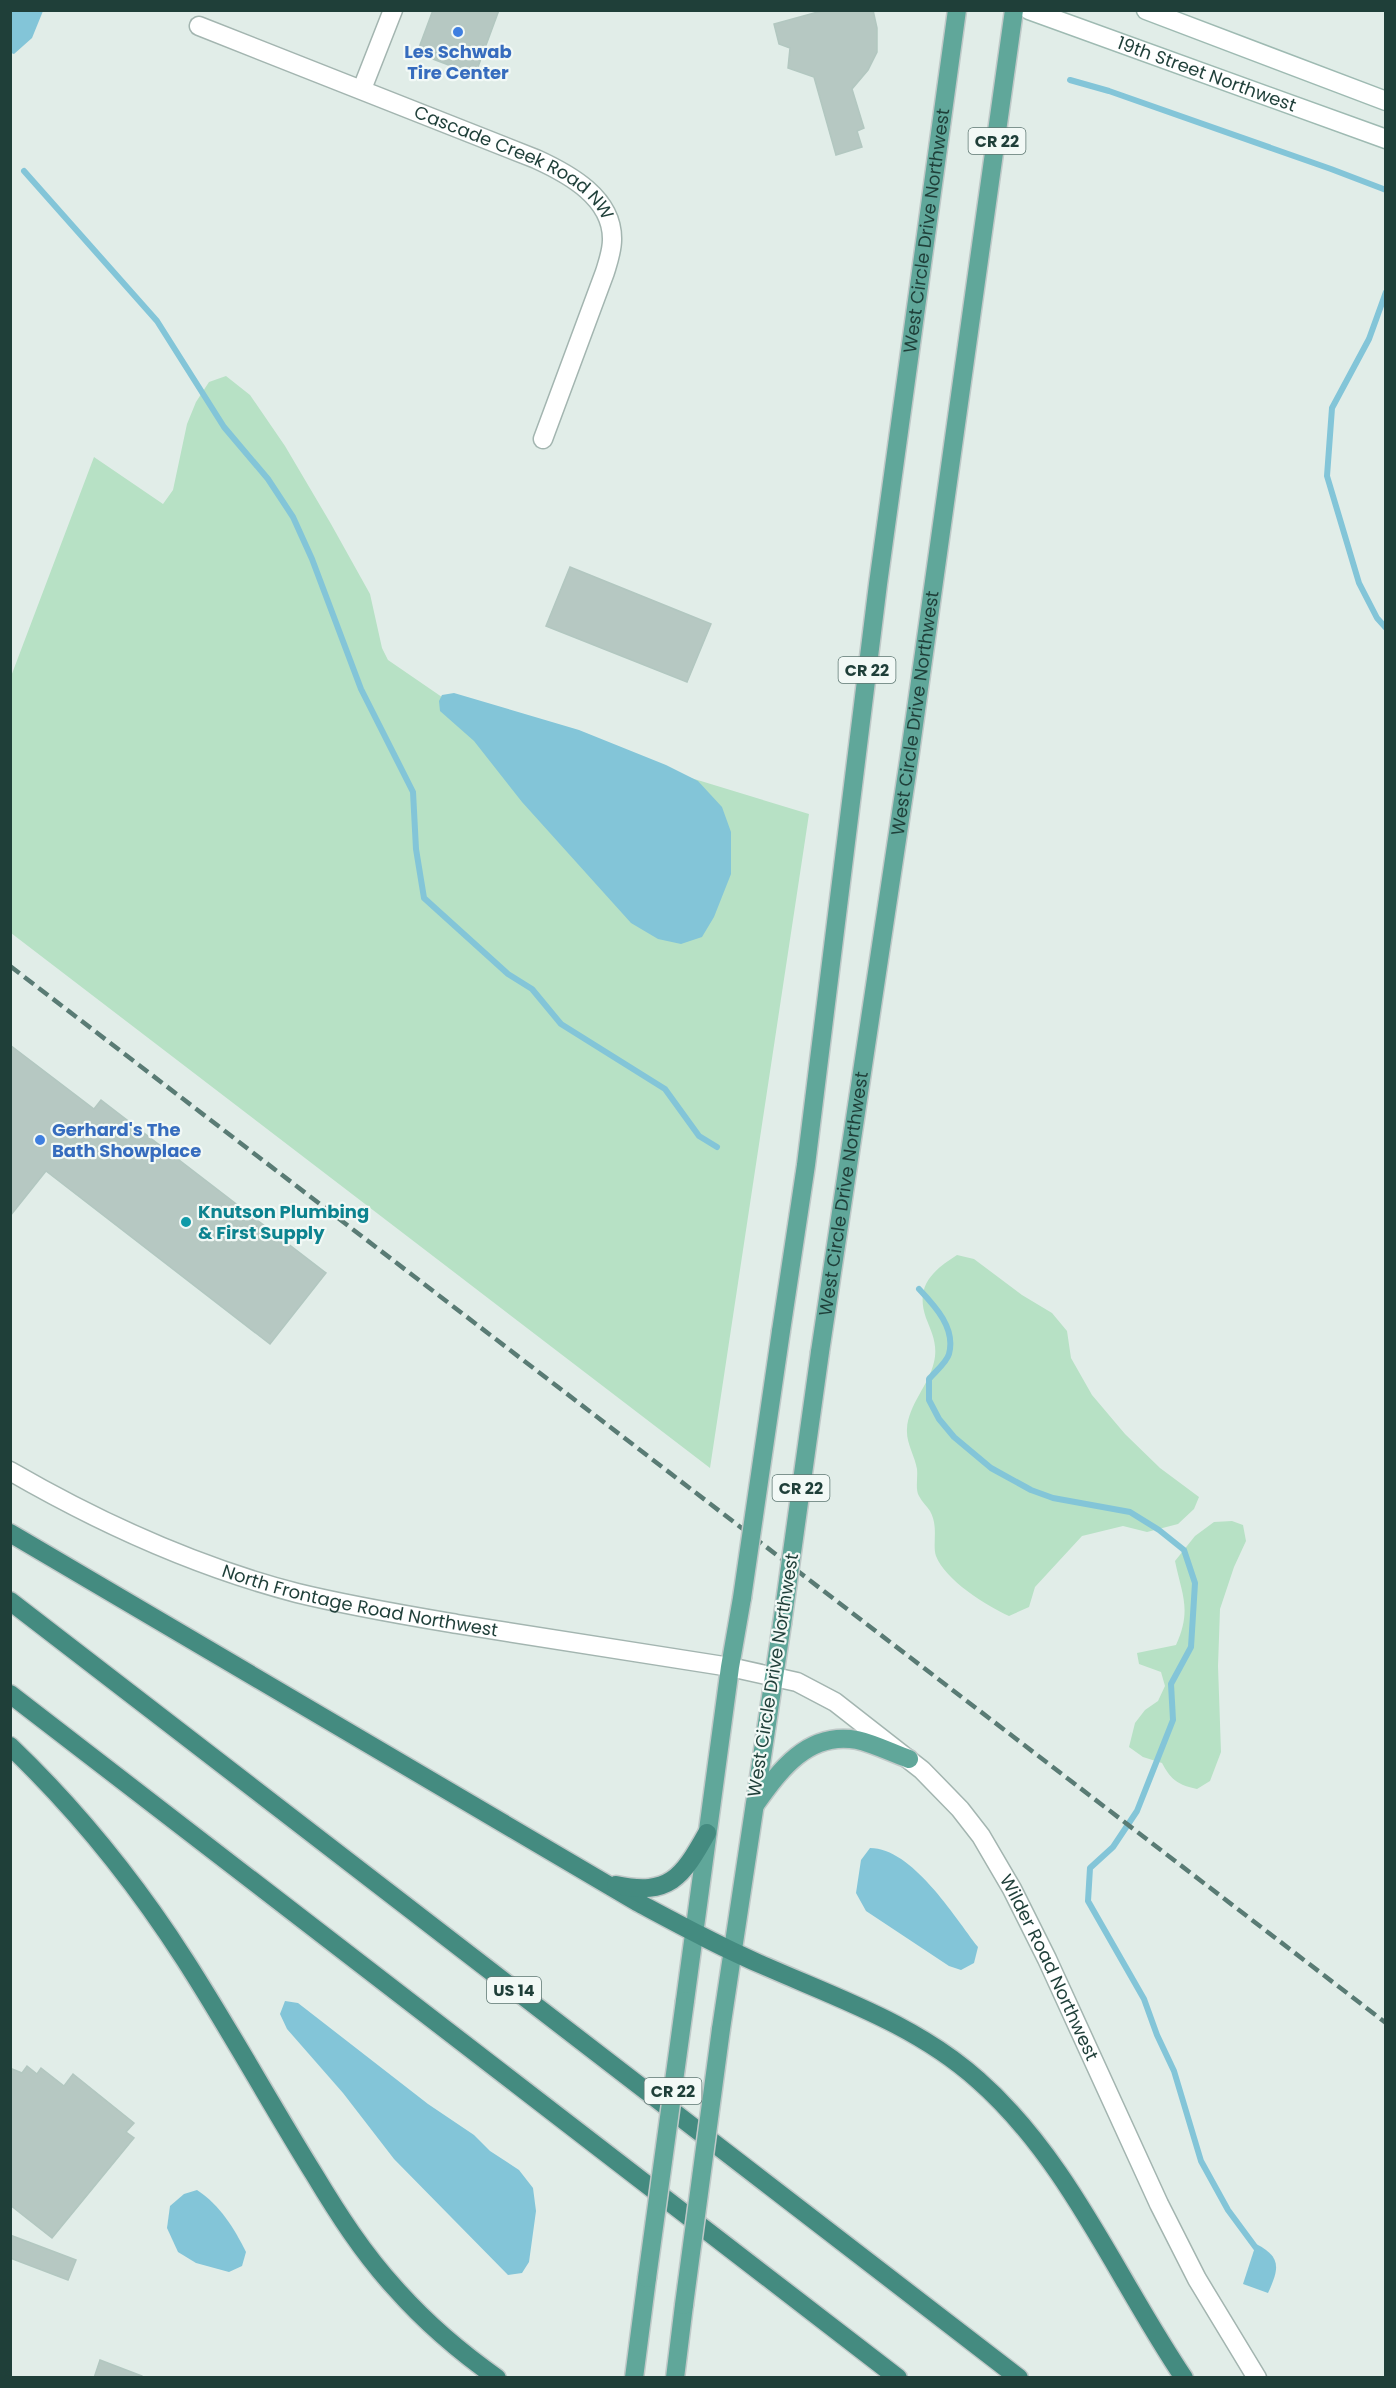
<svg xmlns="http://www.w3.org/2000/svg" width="1396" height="2388" font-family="Poppins,sans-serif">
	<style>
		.green { fill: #b7e1c5 }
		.water { fill: #83c5d8 }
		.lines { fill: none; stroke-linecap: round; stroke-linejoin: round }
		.stream { stroke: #83c5d8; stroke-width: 6 }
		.building { fill: #b6c8c2; stroke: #b2c7c0; stroke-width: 1.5 }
		.minor-casing { stroke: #a3b5b0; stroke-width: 21 }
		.tertiary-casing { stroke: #a3b5b0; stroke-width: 21 }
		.secondary-casing { stroke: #9ebab2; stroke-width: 21 }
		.primary-casing { stroke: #c0c9c8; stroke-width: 21 }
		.trunk-casing { stroke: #c0c9c8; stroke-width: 21 }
		.minor { stroke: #fff; stroke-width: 18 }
		.tertiary { stroke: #fff; stroke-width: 18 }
		.secondary { stroke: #fff; stroke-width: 18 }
		.primary { stroke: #60a79a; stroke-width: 18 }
		.trunk { stroke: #448b80; stroke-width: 18 }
		.rail { stroke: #597b74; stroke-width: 4.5; stroke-dasharray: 12 6; stroke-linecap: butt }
		.primary-bridge-casing { stroke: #c0c9c8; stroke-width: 21; stroke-linecap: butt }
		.primary-bridge { stroke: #60a79a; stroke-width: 18 }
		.shop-dot { fill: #3f7fe0; stroke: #f2f9f6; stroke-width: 2 }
		.culture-dot { fill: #0f9aa8; stroke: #f2f9f6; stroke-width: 2 }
		.labels { text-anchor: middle; stroke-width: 4.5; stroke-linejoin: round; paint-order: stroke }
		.shield { fill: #f2f9f6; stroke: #5e7772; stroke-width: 1.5 }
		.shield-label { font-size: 16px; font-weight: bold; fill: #1f3f39 }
		.shop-label { font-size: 18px; font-weight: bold; fill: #366cbe; stroke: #f2f9f6 }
		.street-label { font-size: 18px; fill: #1f3f39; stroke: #f2f9f6 }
		.culture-label { font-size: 18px; font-weight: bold; fill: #0d838f; stroke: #f2f9f6; text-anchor: start }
	</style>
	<rect width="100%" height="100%" fill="#e1ede8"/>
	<g class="green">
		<polygon points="226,376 250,395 285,446 331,524 370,594 382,648 388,660 455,706 809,814 710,1468 11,933 10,679 94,457 163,504 173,490 187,424 196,402 209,382"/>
		<path d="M957 1255 974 1259 1022 1295 1052 1313 1067 1331 1071 1358 1092 1395 1125 1434 1160 1468 1199 1497 1194 1509 1178 1524 1147 1532 1123 1526 1082 1536 1035 1587 1029 1607 1009 1616C987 1606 945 1580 936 1556 932 1544 939 1527 930 1511 927 1506 922 1502 919 1496 915 1489 918 1478 917 1469 915 1456 906 1443 907 1429 908 1405 929 1385 934 1362 938 1345 932 1333 926 1318 915 1286 932 1271 957 1255Z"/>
		<path d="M1232 1521 1243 1525 1246 1541 1234 1567 1220 1609 1218 1666 1221 1752 1210 1781 1197 1789C1178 1785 1171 1780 1162 1763L1143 1757 1129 1747 1135 1723 1145 1710 1158 1701 1165 1686 1161 1672 1139 1664 1137 1653 1176 1645C1192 1610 1182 1595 1175 1561L1195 1536 1214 1522Z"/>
	</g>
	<g class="water">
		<polygon points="11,10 43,11 32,38 14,54 11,53"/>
		<polygon points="454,693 579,730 666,765 698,781 722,807 731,832 731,874 714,917 702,937 681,944 658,939 631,923 522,802 474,741 440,711 439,701 442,695"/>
		<path d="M870 1848C912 1848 954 1916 978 1947L974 1963 961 1970 949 1966 866 1911 856 1893 861 1860Z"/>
		<polygon points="285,2001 298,2003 428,2104 474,2135 490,2151 519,2170 533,2188 536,2211 529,2262 522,2273 508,2275 394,2159 343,2093 287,2029 280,2014"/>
		<path d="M197 2190C220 2205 234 2228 246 2252L242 2266 229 2272 196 2263 178 2252 167 2228 170 2206 184 2194Z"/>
		<path d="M1256 2244C1282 2257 1279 2269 1268 2293L1243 2284Z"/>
	</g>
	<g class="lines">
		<g class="stream">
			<polyline points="1070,80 1109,91 1331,169 1386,190"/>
			<polyline points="24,171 157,321 224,427 268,479 293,517 312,559 361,689 413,792 416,849 424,898 508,974 532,989 561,1024 665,1089 699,1136 717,1147"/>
			<polyline points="1386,292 1369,339 1332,408 1327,476 1359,583 1377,618 1386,628"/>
			<path d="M919 1289C935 1306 956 1328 949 1354 947 1362 935 1372 929 1379V1400L939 1419 954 1437 991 1468 1031 1490 1053 1498 1130 1512 1159 1530 1184 1550 1195 1583 1191 1647 1171 1684 1173 1720 1137 1811 1113 1847 1090 1868 1088 1901 1144 1999 1157 2035 1174 2071 1201 2161 1228 2210 1259 2252"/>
		</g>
	</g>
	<g class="building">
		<polygon points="433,10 499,10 475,75 417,53"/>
		<polygon points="825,10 873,10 877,28 877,52 868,70 852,89 864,128 857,131 862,147 836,155 814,77 788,68 790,48 779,44 774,24"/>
		<polygon points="570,567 711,624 687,682 546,626"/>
		<polygon points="10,1045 94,1109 101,1100 326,1273 270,1344 46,1171 10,1216"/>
		<polygon points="27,2066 37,2074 41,2068 64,2086 73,2074 134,2123 126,2132 134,2138 52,2238 10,2205 10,2068 22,2073"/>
		<polygon points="10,2235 76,2260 68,2280 10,2258"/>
		<polygon points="100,2360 142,2376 142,2378 94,2378"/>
	</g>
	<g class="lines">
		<defs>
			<g id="minor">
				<path id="s1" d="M199 26 536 159C569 174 613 198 612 240 612 251 608 262 605 272L543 439"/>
				<polyline points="362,89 393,10"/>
				<path id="s2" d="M10 1471C100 1523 197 1567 297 1593 350 1606 404 1615 457 1624 548 1639 639 1653 730 1667"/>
			</g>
			<g id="tertiary">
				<path id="s3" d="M730 1667 797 1682 835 1702 922 1770 960 1809 981 1836 1012 1889 1047 1959 1159 2204 1197 2279 1257 2378"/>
			</g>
			<g id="secondary">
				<path id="s4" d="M1029 10 1386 139"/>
				<polyline points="1146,10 1386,101"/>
			</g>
			<g id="primary">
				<path id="s5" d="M781 1331 806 1165 878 584 957 10"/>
				<path id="s6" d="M820 1352 910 753 1014 10"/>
				<path d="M755 1805C780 1770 808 1731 857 1740 875 1744 892 1753 909 1759"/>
				<polyline points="685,2001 730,1667 742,1598"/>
				<polyline points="721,2029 782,1624"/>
				<polyline points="634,2378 647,2278"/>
				<polyline points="675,2378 684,2305"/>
			</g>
			<g id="trunk">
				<path d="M10 1533 637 1902C680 1925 722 1948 767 1967 840 1999 918 2026 978 2080 1069 2160 1117 2279 1184 2378"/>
				<polyline points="10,1601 1019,2378"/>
				<polyline points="10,1694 898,2378"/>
				<path d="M10 1746C77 1810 135 1882 185 1960 230 2030 270 2103 314 2174 338 2214 363 2253 395 2288 425 2322 460 2352 497 2378"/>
				<path d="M616 1885C669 1896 682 1878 707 1833"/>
			</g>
		</defs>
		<use href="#minor" class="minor-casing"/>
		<use href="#tertiary" class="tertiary-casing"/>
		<use href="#secondary" class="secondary-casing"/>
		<use href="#primary" class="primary-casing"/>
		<use href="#trunk" class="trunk-casing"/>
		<use href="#minor" class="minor"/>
		<use href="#tertiary" class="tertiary"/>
		<use href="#secondary" class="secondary"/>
		<use href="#primary" class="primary"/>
		<use href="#trunk" class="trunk"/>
		<polyline class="rail" points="10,966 1386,2023"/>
		<defs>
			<g id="primary-bridge">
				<polyline points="742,1598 781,1331"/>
				<polyline points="782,1624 820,1352"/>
				<polyline points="647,2278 685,2001"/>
				<polyline points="684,2305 721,2029"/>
			</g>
		</defs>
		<use href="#primary-bridge" class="primary-bridge-casing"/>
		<use href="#primary-bridge" class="primary-bridge"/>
	</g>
	<g class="shop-dot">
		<circle cx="458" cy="32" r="6"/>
		<circle cx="40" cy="1140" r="6"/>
	</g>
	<circle class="culture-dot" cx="186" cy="1222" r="6"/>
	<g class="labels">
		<g class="shield">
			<rect x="968.5" y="128" width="57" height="26" rx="4.5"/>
			<rect x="838.5" y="657" width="57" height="26" rx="4.5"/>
			<rect x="772.5" y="1475" width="57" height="26" rx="4.5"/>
			<rect x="487" y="1977" width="54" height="26" rx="4.5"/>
			<rect x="644.5" y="2078" width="57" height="26" rx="4.5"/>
		</g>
		<g class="shield-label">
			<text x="997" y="147">CR 22</text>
			<text x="867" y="676">CR 22</text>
			<text x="801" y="1494">CR 22</text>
			<text x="514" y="1996">US 14</text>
			<text x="673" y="2097">CR 22</text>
		</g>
		<g class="shop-label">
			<text x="458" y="58">Les Schwab<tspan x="458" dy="21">Tire Center</tspan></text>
			<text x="52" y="1136" text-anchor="start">Gerhard's The<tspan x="52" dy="21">Bath Showplace</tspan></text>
		</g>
		<g class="street-label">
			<text dy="6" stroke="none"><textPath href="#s4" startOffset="189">19th Street Northwest</textPath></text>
			<text dy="6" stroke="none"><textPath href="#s1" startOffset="345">Cascade Creek Road NW</textPath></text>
			<text dy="6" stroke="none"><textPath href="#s5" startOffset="1110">West Circle Drive Northwest</textPath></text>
			<text dy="6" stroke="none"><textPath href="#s6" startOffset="646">West Circle Drive Northwest</textPath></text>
			<text dy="6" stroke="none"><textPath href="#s6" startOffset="160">West Circle Drive Northwest</textPath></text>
			<text dy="6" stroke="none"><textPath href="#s2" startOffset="376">North Frontage Road Northwest</textPath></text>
			<text transform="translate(773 1675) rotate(-81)" y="6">West Circle Drive Northwest</text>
			<text dy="6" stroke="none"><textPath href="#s3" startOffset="459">Wilder Road Northwest</textPath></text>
		</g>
		<g class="culture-label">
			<text x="198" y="1218">Knutson Plumbing<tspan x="198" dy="21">&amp; First Supply</tspan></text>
		</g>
	</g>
	<rect width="1396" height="2388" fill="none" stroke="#1f3f39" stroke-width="24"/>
</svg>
